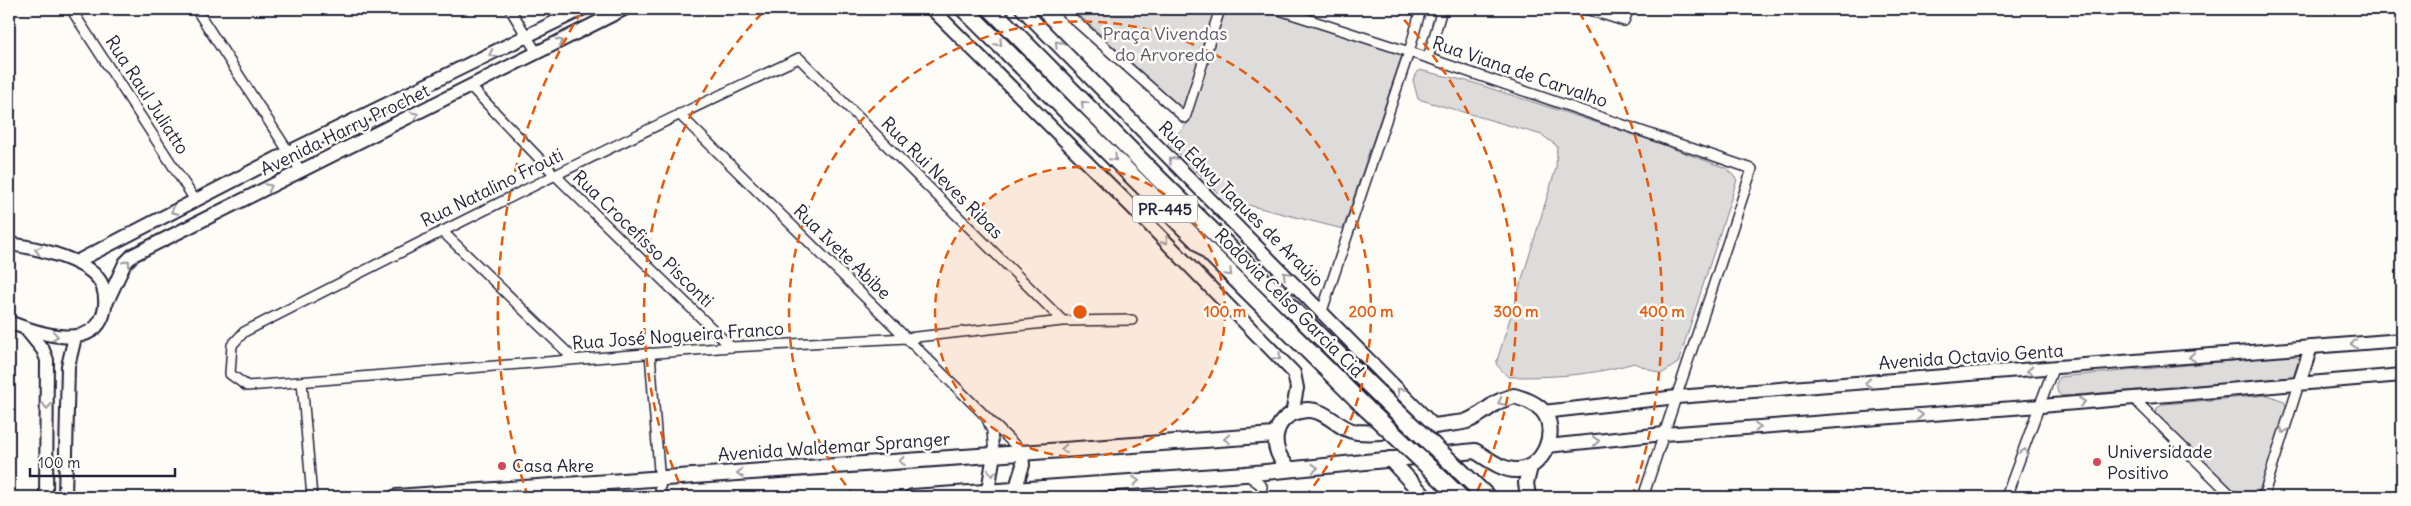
<svg xmlns="http://www.w3.org/2000/svg" width="2411" height="506" font-family="Delius,sans-serif">
	<style>
		.green { fill: #dddcdb; stroke: #807f8b }
		.lines { fill: none; stroke-linecap: round; stroke-linejoin: round }
		.street-casing { stroke: #22223b; stroke-width: 12 }
		.secondary-casing { stroke: #22223b; stroke-width: 16 }
		.primary-casing { stroke: #22223b; stroke-width: 18 }
		.highway-casing { stroke: #22223b; stroke-width: 20 }
		.street { stroke: #fdfcf7; stroke-width: 9 }
		.secondary { stroke: #fdfcf7; stroke-width: 12 }
		.primary { stroke: #fdfcf7; stroke-width: 14 }
		.highway { stroke: #fdfcf7; stroke-width: 16 }
		.highway-bridge-casing { stroke: #22223b; stroke-width: 20; stroke-linecap: butt }
		.highway-bridge { stroke: #fdfcf7; stroke-width: 16 }
		.oneway { stroke: #9a9aa2 }
		.ring { fill: none; stroke: #e8590c; stroke-width: 2.5; stroke-dasharray: 9 6 }
		.poi-dot { fill: #d1495b; stroke: #fdfcf7; stroke-width: 2 }
		.labels { text-anchor: middle; stroke-width: 5; stroke-linejoin: round; paint-order: stroke }
		.shield { fill: #fdfcf7; stroke: #646373; stroke-width: 1 }
		.shield-label { font-size: 16px; font-weight: bold; fill: #22223b }
		.park-label { font-size: 18px; fill: #5a5a6b; stroke: #fdfcf7 }
		.street-label { font-size: 18px; fill: #22223b; stroke: #fdfcf7 }
		.poi-label { font-size: 18px; fill: #22223b; stroke: #fdfcf7; text-anchor: start }
		.centre { fill: #e8590c; stroke: #fdfcf7; stroke-width: 2.5 }
		.ring-label { font-size: 15px; text-anchor: middle; font-weight: bold; fill: #e8590c; stroke: #fdfcf7; stroke-width: 5; stroke-linejoin: round; paint-order: stroke }
	</style>
	<rect width="100%" height="100%" fill="#fdfcf7"/>
	<filter id="ink" filterUnits="userSpaceOnUse"><feTurbulence type="fractalNoise" baseFrequency=".02" numOctaves="2"/><feDisplacementMap in="SourceGraphic" scale="10" xChannelSelector="R" yChannelSelector="G"/><feConvolveMatrix kernelMatrix="1 2 1 2 8 2 1 2 1" color-interpolation-filters="sRGB"/></filter>
	<g filter="url(#ink)">
		<g class="green">
			<polygon points="1073,9 1215,9 1182,110"/>
			<polygon points="1226,9 1264,9 1402,55 1343,229 1224,199 1168,143 1188,123"/>
			<path d="M1419 70 1471 82 1647 139 1728 169 1737 180 1678 363 1661 374 1634 363C1589 376 1554 377 1508 377L1496 364 1556 168 1557 146 1542 135 1418 99 1413 80Z"/>
			<polygon points="2294,355 2300,360 2297,377 2062,396 2058,393 2056,385 2059,377"/>
			<polygon points="2268,395 2284,401 2287,409 2261,487 2254,497 2238,497 2156,418 2157,408 2164,404"/>
		</g>
		<g class="lines">
			<defs>
				<g id="street">
					<polyline points="71,9 195,200"/>
					<polyline points="196,9 301,171"/>
					<polyline points="510,9 537,53"/>
					<polyline points="1062,9 1185,118 1220,9"/>
					<polyline points="1276,9 1428,58 1752,169 1643,497"/>
					<polyline points="1586,9 1624,21 1629,9"/>
					<polyline points="1428,58 1442,9"/>
					<polyline points="471,87 555,175 731,347"/>
					<polyline points="679,114 1022,452"/>
					<polyline points="442,231 574,359"/>
					<polyline points="1322,311 1409,52 1421,9"/>
					<path d="M1063 321 799 58C612 145 428 238 244 332L232 345 230 374 247 386 731 347 907 338 1063 321 1132 320"/>
					<polyline points="650,353 661,497"/>
					<polyline points="302,382 312,497"/>
					<polyline points="2132,397 2233,497"/>
					<polyline points="987,419 992,431 994,454"/>
					<polyline points="1246,474 1262,486 1261,497"/>
					<polyline points="2006,497 2053,369"/>
					<polyline points="2263,497 2299,384"/>
				</g>
				<g id="secondary">
					<polyline points="932,9 1130,205 1294,373 1297,388 1292,414"/>
					<polyline points="1022,9 1434,426"/>
					<path d="M9 244C33 247 76 257 94 274 103 282 106 294 105 306 99 355 37 333 9 322"/>
					<polyline points="76,262 289,152 582,9"/>
					<polyline points="105,306 125,263 133,255 624,9"/>
					<polyline points="26,329 43,350 47,360 46,497"/>
					<polyline points="2299,384 2311,347"/>
					<polyline points="1543,412 1677,397 2402,340"/>
					<polyline points="1547,446 1664,434 2041,406 2402,375"/>
					<polyline points="65,497 68,366 75,337"/>
					<polyline points="987,497 994,454"/>
					<polyline points="1013,497 1023,465 1022,452"/>
				</g>
				<g id="primary">
					<polyline points="1390,459 1425,497"/>
					<polyline points="396,497 1275,435"/>
					<path d="M912 497 1245 474 1475 451C1487 458 1503 471 1517 470 1544 469 1560 430 1542 410 1534 402 1524 399 1514 396 1508 398 1501 400 1496 403 1487 409 1478 417 1467 421 1462 423 1454 423 1448 424 1419 428 1387 434 1357 432 1337 430 1325 405 1301 411 1271 417 1268 451 1290 469"/>
					<polyline points="1528,497 1526,483 1530,467"/>
				</g>
				<g id="highway">
					<polyline points="964,9 1367,409"/>
					<polyline points="991,9 1158,178 1393,408"/>
					<polyline points="1458,469 1487,497"/>
					<polyline points="1434,472 1460,497"/>
				</g>
			</defs>
			<use href="#street" class="street-casing"/>
			<use href="#secondary" class="secondary-casing"/>
			<use href="#primary" class="primary-casing"/>
			<use href="#highway" class="highway-casing"/>
			<use href="#street" class="street"/>
			<use href="#secondary" class="secondary"/>
			<use href="#primary" class="primary"/>
			<use href="#highway" class="highway"/>
			<defs>
				<g id="highway-bridge">
					<polyline points="1393,408 1458,469"/>
					<polyline points="1367,409 1434,472"/>
				</g>
			</defs>
			<use href="#highway-bridge" class="highway-bridge-casing"/>
			<use href="#highway-bridge" class="highway-bridge"/>
		</g>
		<defs><path id="oneway-chevron" d="M-2-3.5L2.5 0L-2 3.5" fill="none" stroke-width="1.6" stroke-linecap="round" stroke-linejoin="round" transform="scale(1.25)"/></defs>
		<g class="oneway">
			<use href="#oneway-chevron" transform="translate(560 42) rotate(-27)"/>
			<use href="#oneway-chevron" transform="translate(999 43) rotate(45)"/>
			<use href="#oneway-chevron" transform="translate(1058 44) rotate(-134)"/>
			<use href="#oneway-chevron" transform="translate(492 54) rotate(153)"/>
			<use href="#oneway-chevron" transform="translate(1084 104) rotate(-135)"/>
			<use href="#oneway-chevron" transform="translate(415 115) rotate(-26)"/>
			<use href="#oneway-chevron" transform="translate(1114 158) rotate(45)"/>
			<use href="#oneway-chevron" transform="translate(1172 160) rotate(-134)"/>
			<use href="#oneway-chevron" transform="translate(269 187) rotate(-26)"/>
			<use href="#oneway-chevron" transform="translate(174 211) rotate(152)"/>
			<use href="#oneway-chevron" transform="translate(1165 241) rotate(46)"/>
			<use href="#oneway-chevron" transform="translate(38 250) rotate(-165)"/>
			<use href="#oneway-chevron" transform="translate(127 263) rotate(-55)"/>
			<use href="#oneway-chevron" transform="translate(1229 273) rotate(45)"/>
			<use href="#oneway-chevron" transform="translate(1286 275) rotate(-135)"/>
			<use href="#oneway-chevron" transform="translate(55 336) rotate(7)"/>
			<use href="#oneway-chevron" transform="translate(2354 344) rotate(176)"/>
			<use href="#oneway-chevron" transform="translate(1278 357) rotate(46)"/>
			<use href="#oneway-chevron" transform="translate(2192 357) rotate(175)"/>
			<use href="#oneway-chevron" transform="translate(2030 371) rotate(176)"/>
			<use href="#oneway-chevron" transform="translate(1868 383) rotate(176)"/>
			<use href="#oneway-chevron" transform="translate(1400 391) rotate(-134)"/>
			<use href="#oneway-chevron" transform="translate(1501 402) rotate(154)"/>
			<use href="#oneway-chevron" transform="translate(2082 402) rotate(-6)"/>
			<use href="#oneway-chevron" transform="translate(47 406) rotate(91)"/>
			<use href="#oneway-chevron" transform="translate(1920 415) rotate(-4)"/>
			<use href="#oneway-chevron" transform="translate(1758 427) rotate(-4)"/>
			<use href="#oneway-chevron" transform="translate(2284 430) rotate(108)"/>
			<use href="#oneway-chevron" transform="translate(1227 439) rotate(176)"/>
			<use href="#oneway-chevron" transform="translate(1596 441) rotate(-6)"/>
			<use href="#oneway-chevron" transform="translate(1064 449) rotate(177)"/>
			<use href="#oneway-chevron" transform="translate(2024 452) rotate(-69)"/>
			<use href="#oneway-chevron" transform="translate(902 461) rotate(176)"/>
			<use href="#oneway-chevron" transform="translate(1315 468) rotate(-3)"/>
			<use href="#oneway-chevron" transform="translate(740 473) rotate(176)"/>
			<use href="#oneway-chevron" transform="translate(992 473) rotate(98)"/>
			<use href="#oneway-chevron" transform="translate(1136 481) rotate(-4)"/>
		</g>
	</g>
	<circle cx="1080" cy="312" r="145" fill="#e8590c" fill-opacity=".12"/>
	<g class="ring">
		<circle cx="1080" cy="312" r="145"/>
		<path d="M855 497A291 291 0 1 1 1305 497"/>
		<path d="M685 496A436 436 0 0 1 766 9M1394 9A436 436 0 0 1 1475 496"/>
		<path d="M528 497A582 582 0 0 1 581 12M1579 12A582 582 0 0 1 1632 497"/>
	</g>
	<g class="poi-dot">
		<circle cx="2097" cy="462" r="5"/>
		<circle cx="502" cy="466" r="5"/>
	</g>
	<g class="labels">
		<rect class="shield" x="1132.5" y="195.5" width="65" height="27" rx="4"/>
		<g class="shield-label">
			<text x="1165" y="215">PR-445</text>
		</g>
		<g class="park-label">
			<text x="1165" y="40">Praça Vivendas<tspan x="1165" dy="21">do Arvoredo</tspan></text>
		</g>
		<g class="street-label">
			<text transform="translate(1520 72) rotate(19)" y="6">Rua Viana de Carvalho</text>
			<text transform="translate(147 95) rotate(57)" y="6">Rua Raul Juliatto</text>
			<text transform="translate(345 130) rotate(-26)" y="6">Avenida Harry Prochet</text>
			<text transform="translate(942 178) rotate(45)" y="6">Rua Rui Neves Ribas</text>
			<text transform="translate(492 188) rotate(-26)" y="6">Rua Natalino Frouti</text>
			<text transform="translate(1241 204) rotate(45)" y="6">Rua Edwy Taques de Araújo</text>
			<text transform="translate(643 239) rotate(44)" y="6">Rua Crocefisso Pisconti</text>
			<text transform="translate(842 252) rotate(44)" y="6">Rua Ivete Abibe</text>
			<text transform="translate(1289 303) rotate(45)" y="6">Rodovia Celso Garcia Cid</text>
			<text transform="translate(678 336) rotate(-4)" y="6">Rua José Nogueira Franco</text>
			<text transform="translate(1971 357) rotate(-4)" y="6">Avenida Octavio Genta</text>
			<text transform="translate(834 447) rotate(-4)" y="6">Avenida Waldemar Spranger</text>
		</g>
		<g class="poi-label">
			<text x="2107" y="458">Universidade<tspan x="2107" dy="21">Positivo</tspan></text>
			<text x="512" y="472">Casa Akre</text>
		</g>
	</g>
	<circle cx="1080" cy="312" r="8" class="centre"/>
	<g class="ring-label">
		<text x="1225" y="317">100 m</text>
		<text x="1371" y="317">200 m</text>
		<text x="1516" y="317">300 m</text>
		<text x="1662" y="317">400 m</text>
	</g>
	<rect width="2411" height="506" fill="none" stroke="#fdfcf7" stroke-width="30"/>
	<rect x="15" y="15" width="2381" height="476" fill="none" stroke="#22223b" stroke-width="2" filter="url(#ink)"/>
	<path d="M30 468v8h145v-8" fill="none" stroke="#22223b" stroke-width="2.5"/>
	<text x="38" y="468" font-size="15" fill="#22223b" stroke="#fdfcf7" stroke-width="4" paint-order="stroke">100 m</text>
</svg>
